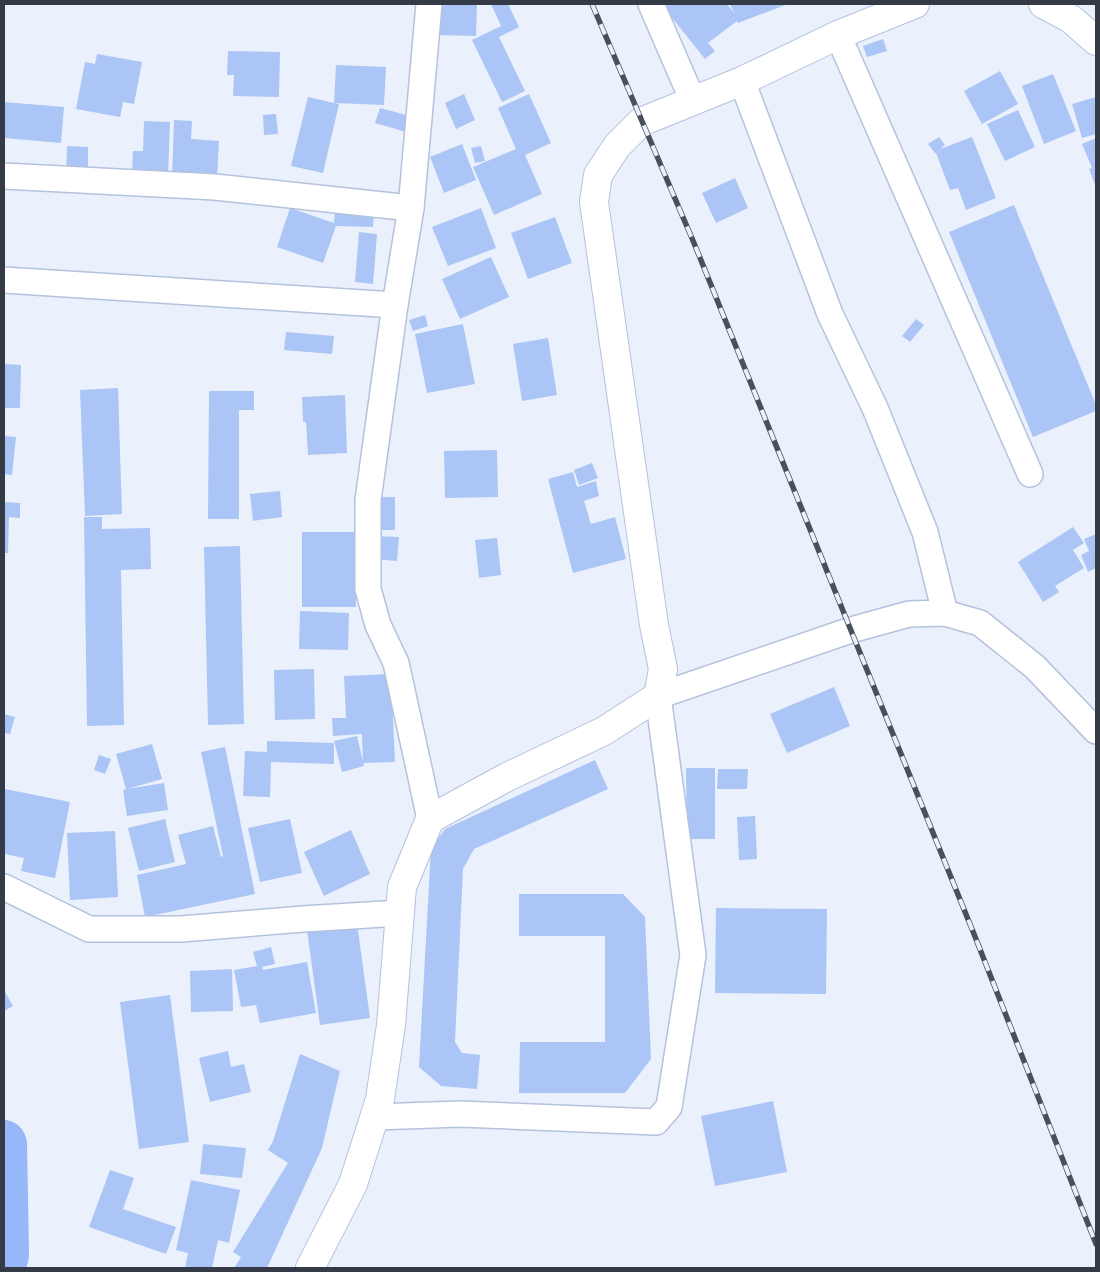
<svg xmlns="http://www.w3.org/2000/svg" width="1100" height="1272" font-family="'Nunito Sans',sans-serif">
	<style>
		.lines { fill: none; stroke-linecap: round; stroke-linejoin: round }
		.river { stroke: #96b7f8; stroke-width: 44 }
		.building { fill: #abc5f6 }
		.street-casing { stroke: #b4c2dd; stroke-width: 28 }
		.primary-casing { stroke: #b4c2dd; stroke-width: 30 }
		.street { stroke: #fff; stroke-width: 25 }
		.primary { stroke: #fff; stroke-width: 28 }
		.rail-casing { stroke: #4a505b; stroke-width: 5.5 }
		.rail { stroke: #ebf1fc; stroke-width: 4; stroke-dasharray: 11; stroke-linecap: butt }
	</style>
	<rect width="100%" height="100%" fill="#ebf1fc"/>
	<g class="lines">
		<polyline class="river" points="4,1142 5,1144 7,1255 4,1266"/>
	</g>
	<g class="building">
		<polygon points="437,4 477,4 476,36 436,35"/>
		<polygon points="491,4 508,4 519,27 499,37 525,91 502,102 472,40 501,26"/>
		<polygon points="661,4 727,4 734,13 730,4 788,4 738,23 737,21 708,43 715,51 705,59"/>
		<polygon points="883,39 887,51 867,57 863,46"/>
		<polygon points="228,51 280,52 279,97 233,96 234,75 227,75"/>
		<polygon points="97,54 142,62 134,104 123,102 120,117 76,109 85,62 95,64"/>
		<polygon points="336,65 386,67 384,105 335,103 339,104 323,173 291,166 308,97 334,103"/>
		<polygon points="1000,71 1018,104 982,124 964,91"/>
		<polygon points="1053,74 1076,131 1044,144 1022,86"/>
		<polygon points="464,94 475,120 456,129 445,103"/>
		<polygon points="529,94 551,143 525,155 542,194 494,215 473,167 516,149 498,108"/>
		<polygon points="1096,97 1096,134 1082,138 1072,104"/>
		<polygon points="4,102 64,107 61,143 4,138"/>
		<polygon points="380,108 410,116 406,132 375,123"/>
		<polygon points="1018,110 1035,147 1005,161 987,124"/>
		<polygon points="276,114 278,134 264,135 263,115"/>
		<polygon points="174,120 192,121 191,139 219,141 217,180 172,177"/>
		<polygon points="144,121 170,122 168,176 132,175 133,151 143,151"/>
		<polygon points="939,137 945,145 940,149 972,137 996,198 966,210 958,188 950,190 936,153 935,153 928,144"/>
		<polygon points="1096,138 1096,187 1089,169 1092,168 1082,144"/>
		<polygon points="462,144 476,180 444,193 430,157"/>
		<polygon points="67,146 88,147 88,177 66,176"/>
		<polygon points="481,146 485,161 475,163 471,148"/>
		<polygon points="735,178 748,208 716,223 702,193"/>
		<polygon points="1014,205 1096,405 1096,411 1033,437 949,232"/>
		<polygon points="290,208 334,223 335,210 374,212 373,227 336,226 323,263 277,247"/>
		<polygon points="481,208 496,248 448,266 432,227"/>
		<polygon points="555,217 572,263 528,279 511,233"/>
		<polygon points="359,232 377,234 373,284 355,282"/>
		<polygon points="491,257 509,297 460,319 442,279"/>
		<polygon points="425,315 428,326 413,331 409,320"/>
		<polygon points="916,319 924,325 910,342 902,336"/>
		<polygon points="463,324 475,384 427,393 415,334"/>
		<polygon points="286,332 334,336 332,354 284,350"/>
		<polygon points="548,338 557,395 522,401 513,344"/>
		<polygon points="4,364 21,365 20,408 4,408"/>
		<polygon points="118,388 122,514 85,516 80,390"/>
		<polygon points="209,391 254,391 254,410 239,410 239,519 208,519"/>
		<polygon points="345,395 347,453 308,455 306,422 303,422 302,397"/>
		<polygon points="4,436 16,437 12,475 4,474"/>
		<polygon points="497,450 498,497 445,498 444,451"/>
		<polygon points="592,463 598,478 579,485 574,470"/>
		<polygon points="573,472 577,487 596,481 599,496 584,501 591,524 615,517 626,559 573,573 548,479"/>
		<polygon points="280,491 282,517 253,521 250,494"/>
		<rect x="372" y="497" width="23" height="33"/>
		<polygon points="4,502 20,503 20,518 9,517 8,553 4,553"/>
		<polygon points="84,517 102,517 102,529 150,528 151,569 121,570 124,725 87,726"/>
		<polygon points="1073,527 1084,543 1073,550 1084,568 1055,586 1059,592 1043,602 1018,562"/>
		<polygon points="302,532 357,532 356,607 302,607"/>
		<polygon points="1096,534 1096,568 1088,572 1081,555 1089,551 1084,539"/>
		<polygon points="372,536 399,537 397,561 371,559"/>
		<polygon points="497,538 501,575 479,578 475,540"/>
		<polygon points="240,546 244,724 208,725 204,547"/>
		<polygon points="300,611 349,613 348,650 299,649"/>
		<polygon points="314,669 315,719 275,720 274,670"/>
		<polygon points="391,674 395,762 363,763 362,734 333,736 332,718 346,718 344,676"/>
		<polygon points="834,687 850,726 787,753 770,714"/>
		<polygon points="4,714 15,717 10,734 4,733"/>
		<polygon points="357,736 364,766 342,772 334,741"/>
		<polygon points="267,741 334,743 334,764 271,762 270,797 243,796 245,751 267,752"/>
		<polygon points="152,744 162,779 127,789 164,783 168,810 127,816 123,790 126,789 116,754"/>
		<polygon points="225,747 255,894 145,917 137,875 186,864 178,835 213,826 221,857 223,856 201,752"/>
		<polygon points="99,755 111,759 105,774 94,770"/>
		<polygon points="595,760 608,789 474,849 463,869 455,1042 462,1053 480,1055 477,1089 441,1086 419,1067 431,848 445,829"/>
		<polygon points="686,768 715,768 715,839 687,839"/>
		<polygon points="718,769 748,769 747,789 717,789"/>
		<polygon points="5,789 70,802 55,878 21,871 24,858 4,854"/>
		<polygon points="755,816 757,859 739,860 737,817"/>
		<polygon points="165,819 175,862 139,871 128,828"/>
		<polygon points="290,819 302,873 260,882 248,828"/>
		<polygon points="351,830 370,874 324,896 304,852"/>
		<polygon points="115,831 118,897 70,900 67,833"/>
		<polygon points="519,894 623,894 645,917 651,1059 625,1093 519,1093 520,1042 605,1042 605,936 519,936"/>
		<polygon points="716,908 827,909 826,994 715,993"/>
		<polygon points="357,923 370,1018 320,1025 307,930"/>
		<polygon points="271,947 275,964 262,967 263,970 307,962 316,1013 260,1023 256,1005 241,1007 234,970 257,966 253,952"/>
		<polygon points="232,969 233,1011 191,1012 190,971"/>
		<polygon points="4,990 13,1006 4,1011"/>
		<polygon points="170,995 189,1142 139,1149 120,1002"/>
		<polygon points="228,1051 231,1067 244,1064 251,1092 210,1102 199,1058"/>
		<polygon points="300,1054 340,1071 322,1148 267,1268 234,1268 241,1257 233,1252 288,1163 268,1150 273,1141"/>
		<polygon points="773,1101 787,1172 715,1186 701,1116"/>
		<polygon points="203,1144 246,1148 242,1178 200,1174"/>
		<polygon points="110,1170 134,1178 123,1209 176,1227 166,1254 89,1227"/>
		<polygon points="191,1180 240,1190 229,1243 218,1240 212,1268 185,1268 188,1253 176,1250"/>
	</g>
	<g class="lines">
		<defs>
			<g id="street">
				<polyline points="429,4 411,208 395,305 368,500 368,589 378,625 396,663 430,819"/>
				<polyline points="651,4 693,101"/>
				<polyline points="838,35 1030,474"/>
				<polyline points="742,81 830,314 875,408 925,532 945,613"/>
				<polyline points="4,176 215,187 411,208"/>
				<polyline points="4,280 395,305"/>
				<polyline points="4,887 89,929 181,929 303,919 400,913"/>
				<polyline points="375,1117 460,1114 656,1122 669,1107 693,955 658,696 851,630 909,614 945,613 980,623 1035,667 1096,731"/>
			</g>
			<g id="primary">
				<polyline points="1043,4 1071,19 1096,41"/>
				<polyline points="310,1268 353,1184 380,1099 391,1025 402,887 430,819 507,777 604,731 658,696 663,669 654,625 594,202 598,175 617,146 641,122 742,81 838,35 915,4"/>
			</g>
		</defs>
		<use href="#street" class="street-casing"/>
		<use href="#primary" class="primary-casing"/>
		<use href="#street" class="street"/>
		<use href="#primary" class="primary"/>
		<defs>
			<polyline id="rail" points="592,4 694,243 974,934 1096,1244"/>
		</defs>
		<use href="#rail" class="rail-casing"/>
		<use href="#rail" class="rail"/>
	</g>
	<rect width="1100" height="1272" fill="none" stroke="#353b46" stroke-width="10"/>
</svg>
